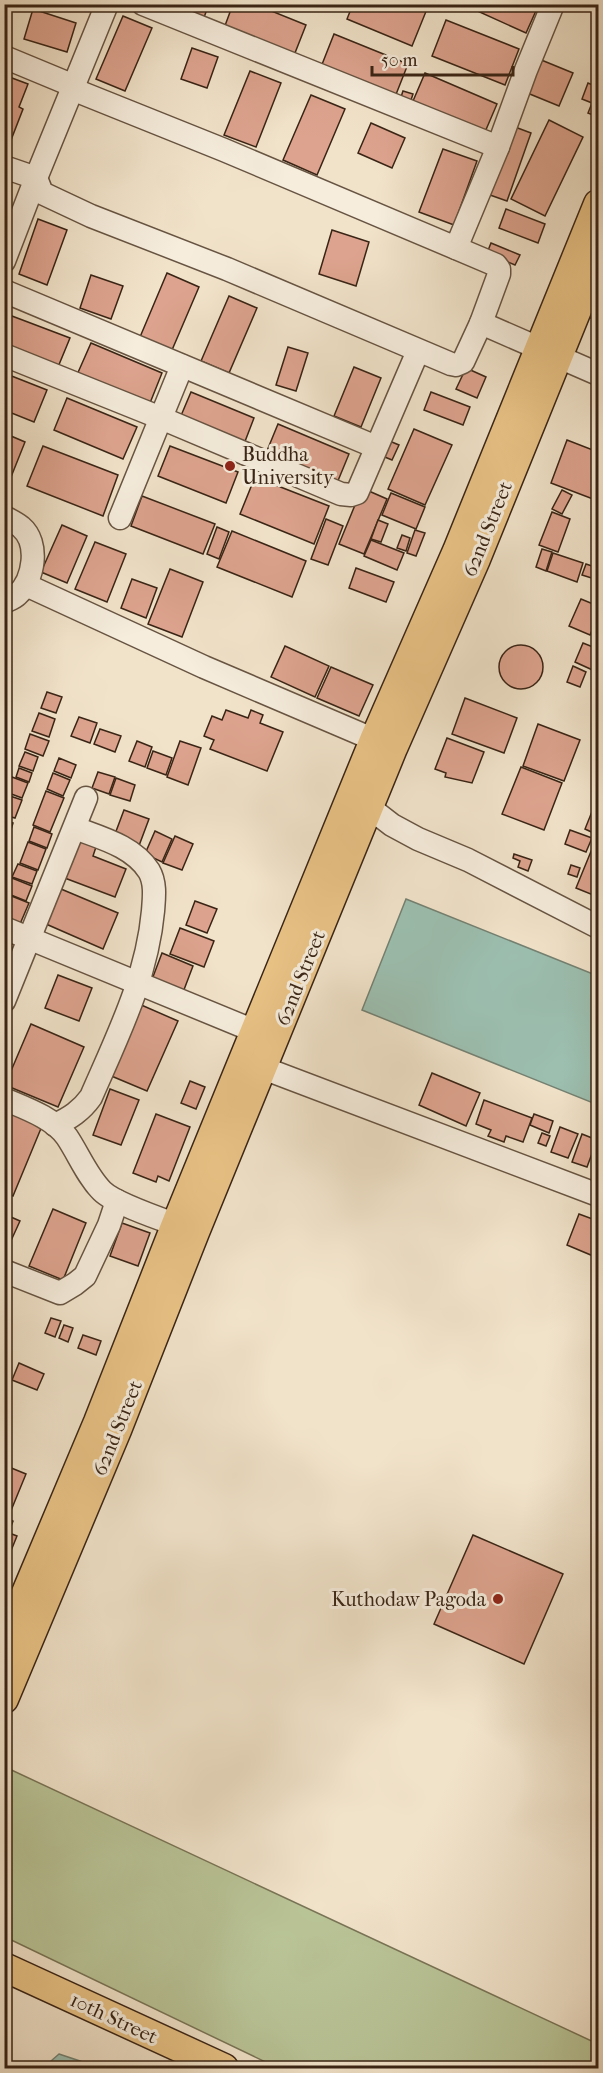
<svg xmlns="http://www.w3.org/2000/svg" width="603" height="2073" font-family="'IM FELL French Canon',serif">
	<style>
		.green { fill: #b9c497; stroke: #797456; stroke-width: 1.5 }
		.water { fill: #9cbfb0; stroke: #748172; stroke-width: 1.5 }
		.building { fill: #dda38e; stroke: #392415; stroke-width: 1.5 }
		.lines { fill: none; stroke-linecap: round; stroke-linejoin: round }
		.minor-casing { stroke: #675442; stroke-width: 25 }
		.major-casing { stroke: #392415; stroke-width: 31 }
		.minor { stroke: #f6eddd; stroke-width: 22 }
		.major { stroke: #e8c285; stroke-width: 28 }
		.poi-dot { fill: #8f2418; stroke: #f6eddd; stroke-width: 2 }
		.labels { text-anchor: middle; stroke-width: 6; stroke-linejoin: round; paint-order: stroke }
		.poi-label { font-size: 20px; fill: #392415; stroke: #f6eddd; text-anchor: start }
		.street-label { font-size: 20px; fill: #392415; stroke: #f6eddd }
	</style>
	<rect width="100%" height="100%" fill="#f1e3ca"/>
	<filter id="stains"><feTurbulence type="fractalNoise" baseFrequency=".00333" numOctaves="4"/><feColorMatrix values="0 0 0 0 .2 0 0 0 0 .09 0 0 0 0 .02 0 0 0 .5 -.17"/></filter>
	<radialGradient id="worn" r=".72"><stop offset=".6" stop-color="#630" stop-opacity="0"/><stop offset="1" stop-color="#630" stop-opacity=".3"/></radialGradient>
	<polygon class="green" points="5,1767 598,2044 598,2068 278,2068 5,1937"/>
	<g class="water">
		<polygon points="406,899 598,976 598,1105 362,1010"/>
		<polygon points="59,2054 98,2067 100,2068 43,2068"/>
	</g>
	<g class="building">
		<polygon points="167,4 209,4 203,20"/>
		<polygon points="233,4 254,4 306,25 293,58 223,31"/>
		<polygon points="353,4 416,4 427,9 412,46 347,19"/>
		<polygon points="462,4 539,4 526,33"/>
		<polygon points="33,9 76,23 67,52 24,39"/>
		<polygon points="123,16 152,28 125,91 96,79"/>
		<polygon points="446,20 519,49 505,85 432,56"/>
		<polygon points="334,34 408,64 393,102 319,72"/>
		<polygon points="192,48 218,57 207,88 181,79"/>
		<polygon points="534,57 573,73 559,106 520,90"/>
		<polygon points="250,71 281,83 256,147 224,135"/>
		<polygon points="425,73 497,104 482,139 410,108"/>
		<polygon points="4,75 28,84 19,107 23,109 11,140 7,139 4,144"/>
		<polygon points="598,78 598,117 588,113 592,103 582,99 588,83 595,86"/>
		<polygon points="403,91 413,94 408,109 398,106"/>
		<polygon points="311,95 345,109 317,175 283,160"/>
		<polygon points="549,120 583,137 545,216 511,199"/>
		<polygon points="371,123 405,138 392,168 358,153"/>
		<polygon points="515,127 531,133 507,201 490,195"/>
		<polygon points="443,149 477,161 454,225 419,212"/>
		<polygon points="506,209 545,224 538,243 499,228"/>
		<polygon points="38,219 67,230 47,285 19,274"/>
		<polygon points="332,230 369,242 356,286 319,274"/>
		<polygon points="491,243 520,255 515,265 487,253"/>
		<polygon points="167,273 199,287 172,350 140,337"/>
		<polygon points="91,275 123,286 111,319 80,308"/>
		<polygon points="229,296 257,308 229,373 201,361"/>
		<polygon points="594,300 598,302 598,321 588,317"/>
		<polygon points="4,313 70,338 58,367 4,346"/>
		<polygon points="91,343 162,373 148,408 76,377"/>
		<polygon points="288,347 308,353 296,391 276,385"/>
		<polygon points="354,367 381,378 361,427 334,416"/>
		<polygon points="466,368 486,377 477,398 456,389"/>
		<polygon points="4,373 47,390 34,422 4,410"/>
		<polygon points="191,392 254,418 244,444 180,418"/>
		<polygon points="431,392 470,407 463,425 424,410"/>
		<polygon points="67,398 137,427 123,459 54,430"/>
		<polygon points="278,424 349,454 335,488 264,458"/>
		<polygon points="414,429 452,445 425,505 388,489"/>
		<polygon points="4,433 25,442 11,477 4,474"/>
		<polygon points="387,440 399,445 392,460 380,455"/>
		<polygon points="567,440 598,452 598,484 593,499 551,483"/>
		<polygon points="43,446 118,475 103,516 27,486"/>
		<polygon points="170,446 238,472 226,503 158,476"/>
		<polygon points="255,477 329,506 314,544 240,514"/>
		<polygon points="362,488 387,499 364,554 339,544"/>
		<polygon points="562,490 572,495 562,514 552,509"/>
		<polygon points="391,493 425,507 416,529 382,515"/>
		<polygon points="142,496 215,524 203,554 131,526"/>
		<polygon points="552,512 570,519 558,552 539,545"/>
		<polygon points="326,519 343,526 328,565 311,559"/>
		<polygon points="378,520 388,524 381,542 371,539"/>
		<polygon points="62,525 87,536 67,583 41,572"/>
		<polygon points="217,527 229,532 219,559 207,554"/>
		<polygon points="415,530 425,533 416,556 407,553"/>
		<polygon points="232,531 306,561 292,597 217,567"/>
		<polygon points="402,535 410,538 406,551 397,548"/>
		<polygon points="371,540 404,553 397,570 364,556"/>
		<polygon points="95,542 126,554 107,602 75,589"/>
		<polygon points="542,549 552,552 546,571 536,567"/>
		<polygon points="553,553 583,563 577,582 547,571"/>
		<polygon points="586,564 598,568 598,580 582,575"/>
		<polygon points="356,568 394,582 386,602 349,588"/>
		<polygon points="170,569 203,582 182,637 148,624"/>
		<polygon points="132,579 157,588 146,618 121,608"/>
		<polygon points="581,599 598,606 598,616 590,635 569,626"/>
		<polygon points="583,643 598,649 597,672 575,662"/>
		<circle cx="521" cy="667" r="22"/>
		<polygon points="285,646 329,666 315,697 271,677"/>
		<polygon points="573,666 586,672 580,687 567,682"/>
		<polygon points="331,667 373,685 359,716 317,698"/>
		<polygon points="598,668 598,686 593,683"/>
		<polygon points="47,692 62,697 56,713 41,708"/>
		<polygon points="465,698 517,718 504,753 452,734"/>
		<polygon points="226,710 248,718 251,710 263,715 260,723 283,732 267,771 210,749 214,740 204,736 212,716 222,720"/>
		<polygon points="39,713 55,719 49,737 32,731"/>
		<polygon points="79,717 97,723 90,743 71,736"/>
		<polygon points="538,724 580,740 564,781 523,766"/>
		<polygon points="100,729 121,736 115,752 94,744"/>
		<polygon points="30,734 49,741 43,756 25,749"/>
		<polygon points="447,738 484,752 472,783 445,777 446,773 435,769"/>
		<polygon points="137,741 152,747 145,767 129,761"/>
		<polygon points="180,741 201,748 188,785 167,777"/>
		<polygon points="153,751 172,758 166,775 147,768"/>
		<polygon points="25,752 38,757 33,771 19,766"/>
		<polygon points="59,758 76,765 71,778 54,771"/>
		<polygon points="521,767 562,783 544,830 502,814"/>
		<polygon points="19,768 32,773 29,782 16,777"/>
		<polygon points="98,772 115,777 109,794 92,788"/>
		<polygon points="53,773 70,780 63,796 47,789"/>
		<polygon points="12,777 28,783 22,798 6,792"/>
		<polygon points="116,778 135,785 130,801 110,795"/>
		<polygon points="46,791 64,798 50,832 33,825"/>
		<polygon points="4,794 22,800 15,818 4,815"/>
		<polygon points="597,799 598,800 598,835 585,829"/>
		<polygon points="124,810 149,819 137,851 112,842"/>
		<polygon points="4,820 13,823 10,833 4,831"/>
		<polygon points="34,827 52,834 47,848 29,841"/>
		<polygon points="570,830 592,838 586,852 565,844"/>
		<polygon points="155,831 172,839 162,862 145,854"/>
		<polygon points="77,836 97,844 93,856 126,869 115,897 62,877"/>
		<polygon points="175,836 193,844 182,870 163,863"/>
		<polygon points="28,842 46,849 38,870 20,863"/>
		<polygon points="594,844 598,846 598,897 576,888"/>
		<polygon points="514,854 532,860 528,871 518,867 520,861 513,858"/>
		<polygon points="18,864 37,871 32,884 12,877"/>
		<polygon points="571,865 580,868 577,877 568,874"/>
		<polygon points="12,878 32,886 26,901 6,893"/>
		<polygon points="61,889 118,913 103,949 46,924"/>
		<polygon points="4,893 29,903 17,931 4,926"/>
		<polygon points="195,901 217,909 207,933 186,925"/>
		<polygon points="180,928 214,941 204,967 170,954"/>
		<polygon points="4,948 13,952 4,971"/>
		<polygon points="162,953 193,966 182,995 151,982"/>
		<polygon points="58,975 92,988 79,1021 45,1008"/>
		<polygon points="139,1004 178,1021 147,1091 109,1075"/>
		<polygon points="31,1024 84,1047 58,1107 5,1085"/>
		<polygon points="432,1073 480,1093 466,1126 419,1105"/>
		<polygon points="190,1081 205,1087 196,1109 181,1103"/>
		<polygon points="110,1089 139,1100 121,1145 93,1135"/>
		<polygon points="484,1100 532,1118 523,1142 506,1136 504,1142 488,1136 491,1130 476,1124"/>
		<polygon points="4,1111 42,1126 13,1196 4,1192"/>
		<polygon points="156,1114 190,1127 169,1181 158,1176 156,1182 133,1173"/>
		<polygon points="534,1114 553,1121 549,1133 530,1125"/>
		<polygon points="560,1127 578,1134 568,1158 551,1152"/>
		<polygon points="542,1133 550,1136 546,1146 538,1143"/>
		<polygon points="582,1134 597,1140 587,1167 572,1162"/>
		<polygon points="53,1209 86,1223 63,1280 29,1266"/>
		<polygon points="4,1214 20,1221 4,1256"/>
		<polygon points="579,1214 598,1221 598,1258 567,1245"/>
		<polygon points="122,1223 150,1233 138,1266 110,1256"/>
		<polygon points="4,1298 11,1300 4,1316"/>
		<polygon points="51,1318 61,1321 55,1337 45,1333"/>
		<polygon points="64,1325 73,1328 68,1342 59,1338"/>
		<polygon points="83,1335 101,1341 96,1355 78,1348"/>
		<polygon points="19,1363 44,1374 37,1390 12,1380"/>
		<polygon points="4,1465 26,1474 10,1513 4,1510"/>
		<polygon points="7,1518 13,1521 10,1529 4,1527"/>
		<polygon points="4,1531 17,1536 6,1563 4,1562"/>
		<polygon points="473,1535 563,1574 524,1664 434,1624"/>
	</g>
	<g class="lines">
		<defs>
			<g id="minor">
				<polyline points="143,4 498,147"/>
				<polyline points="4,57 74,86"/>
				<polyline points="4,167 36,178 42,193 91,216 227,269 451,364 456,365 463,362 481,323 499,274 499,269 496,265 224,150 72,89"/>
				<polyline points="456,248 498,147 526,70 553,4"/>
				<polyline points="4,261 36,178 107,4"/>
				<polyline points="4,291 376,447"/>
				<polyline points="481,323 598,374"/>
				<polyline points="4,355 161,418 341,494 351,495 357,493 418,351"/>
				<path d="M4 517C10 520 16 523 21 527 40 543 34 580 17 595 14 598 8 600 4 602"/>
				<polyline points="120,518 182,366"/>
				<polyline points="26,585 204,667 389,746"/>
				<polyline points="355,802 370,808 392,825 418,839 468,860 598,927"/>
				<polyline points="4,928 269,1037"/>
				<polyline points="4,1001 86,798"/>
				<polyline points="263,1068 598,1195"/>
				<path d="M4 1099C25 1108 54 1118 67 1137 79 1155 87 1176 102 1191 116 1205 170 1222 191 1230"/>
				<path d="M55 1125C70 1118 81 1111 91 1097 117 1037 147 978 153 911 154 898 156 883 149 871 133 846 101 838 75 828"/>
				<polyline points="4,1271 60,1293 75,1284 85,1276 109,1225 117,1201"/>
			</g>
			<g id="major">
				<polyline points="4,1645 98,1422 176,1224 374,740 457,551 598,204"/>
				<polyline points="4,1699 117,1430 195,1232 393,748 476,559 598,258"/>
				<polyline points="4,1967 224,2068"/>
			</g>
		</defs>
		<use href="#minor" class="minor-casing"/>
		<use href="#major" class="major-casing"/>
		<use href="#minor" class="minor"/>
		<use href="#major" class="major"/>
	</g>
	<g class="poi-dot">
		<circle cx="230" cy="466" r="6"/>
		<circle cx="498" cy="1599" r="6"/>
	</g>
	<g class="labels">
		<g class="poi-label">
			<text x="242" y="461">Buddha<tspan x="242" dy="23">University</tspan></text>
			<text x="486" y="1606" text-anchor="end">Kuthodaw Pagoda</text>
		</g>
		<g class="street-label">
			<text transform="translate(487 529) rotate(-68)" y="7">62nd Street</text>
			<text transform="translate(300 978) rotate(-68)" y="7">62nd Street</text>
			<text transform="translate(117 1428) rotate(-68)" y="7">62nd Street</text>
			<text transform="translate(114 2018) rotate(25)" y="7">10th Street</text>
		</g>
	</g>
	<rect width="603" height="2073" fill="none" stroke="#f1e3ca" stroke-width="24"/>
	<rect x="6" y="6" width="591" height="2061" fill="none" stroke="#392415" stroke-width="3"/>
	<rect x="12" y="12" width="579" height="2049" fill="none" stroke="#392415" stroke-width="1.5"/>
	<path d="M372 66v9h141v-9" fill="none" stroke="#392415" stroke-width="3"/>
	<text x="381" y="66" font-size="18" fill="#392415" stroke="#f6eddd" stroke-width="4.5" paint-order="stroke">50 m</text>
	<rect width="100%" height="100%" filter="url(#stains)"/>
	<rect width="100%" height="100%" fill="url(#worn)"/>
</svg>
